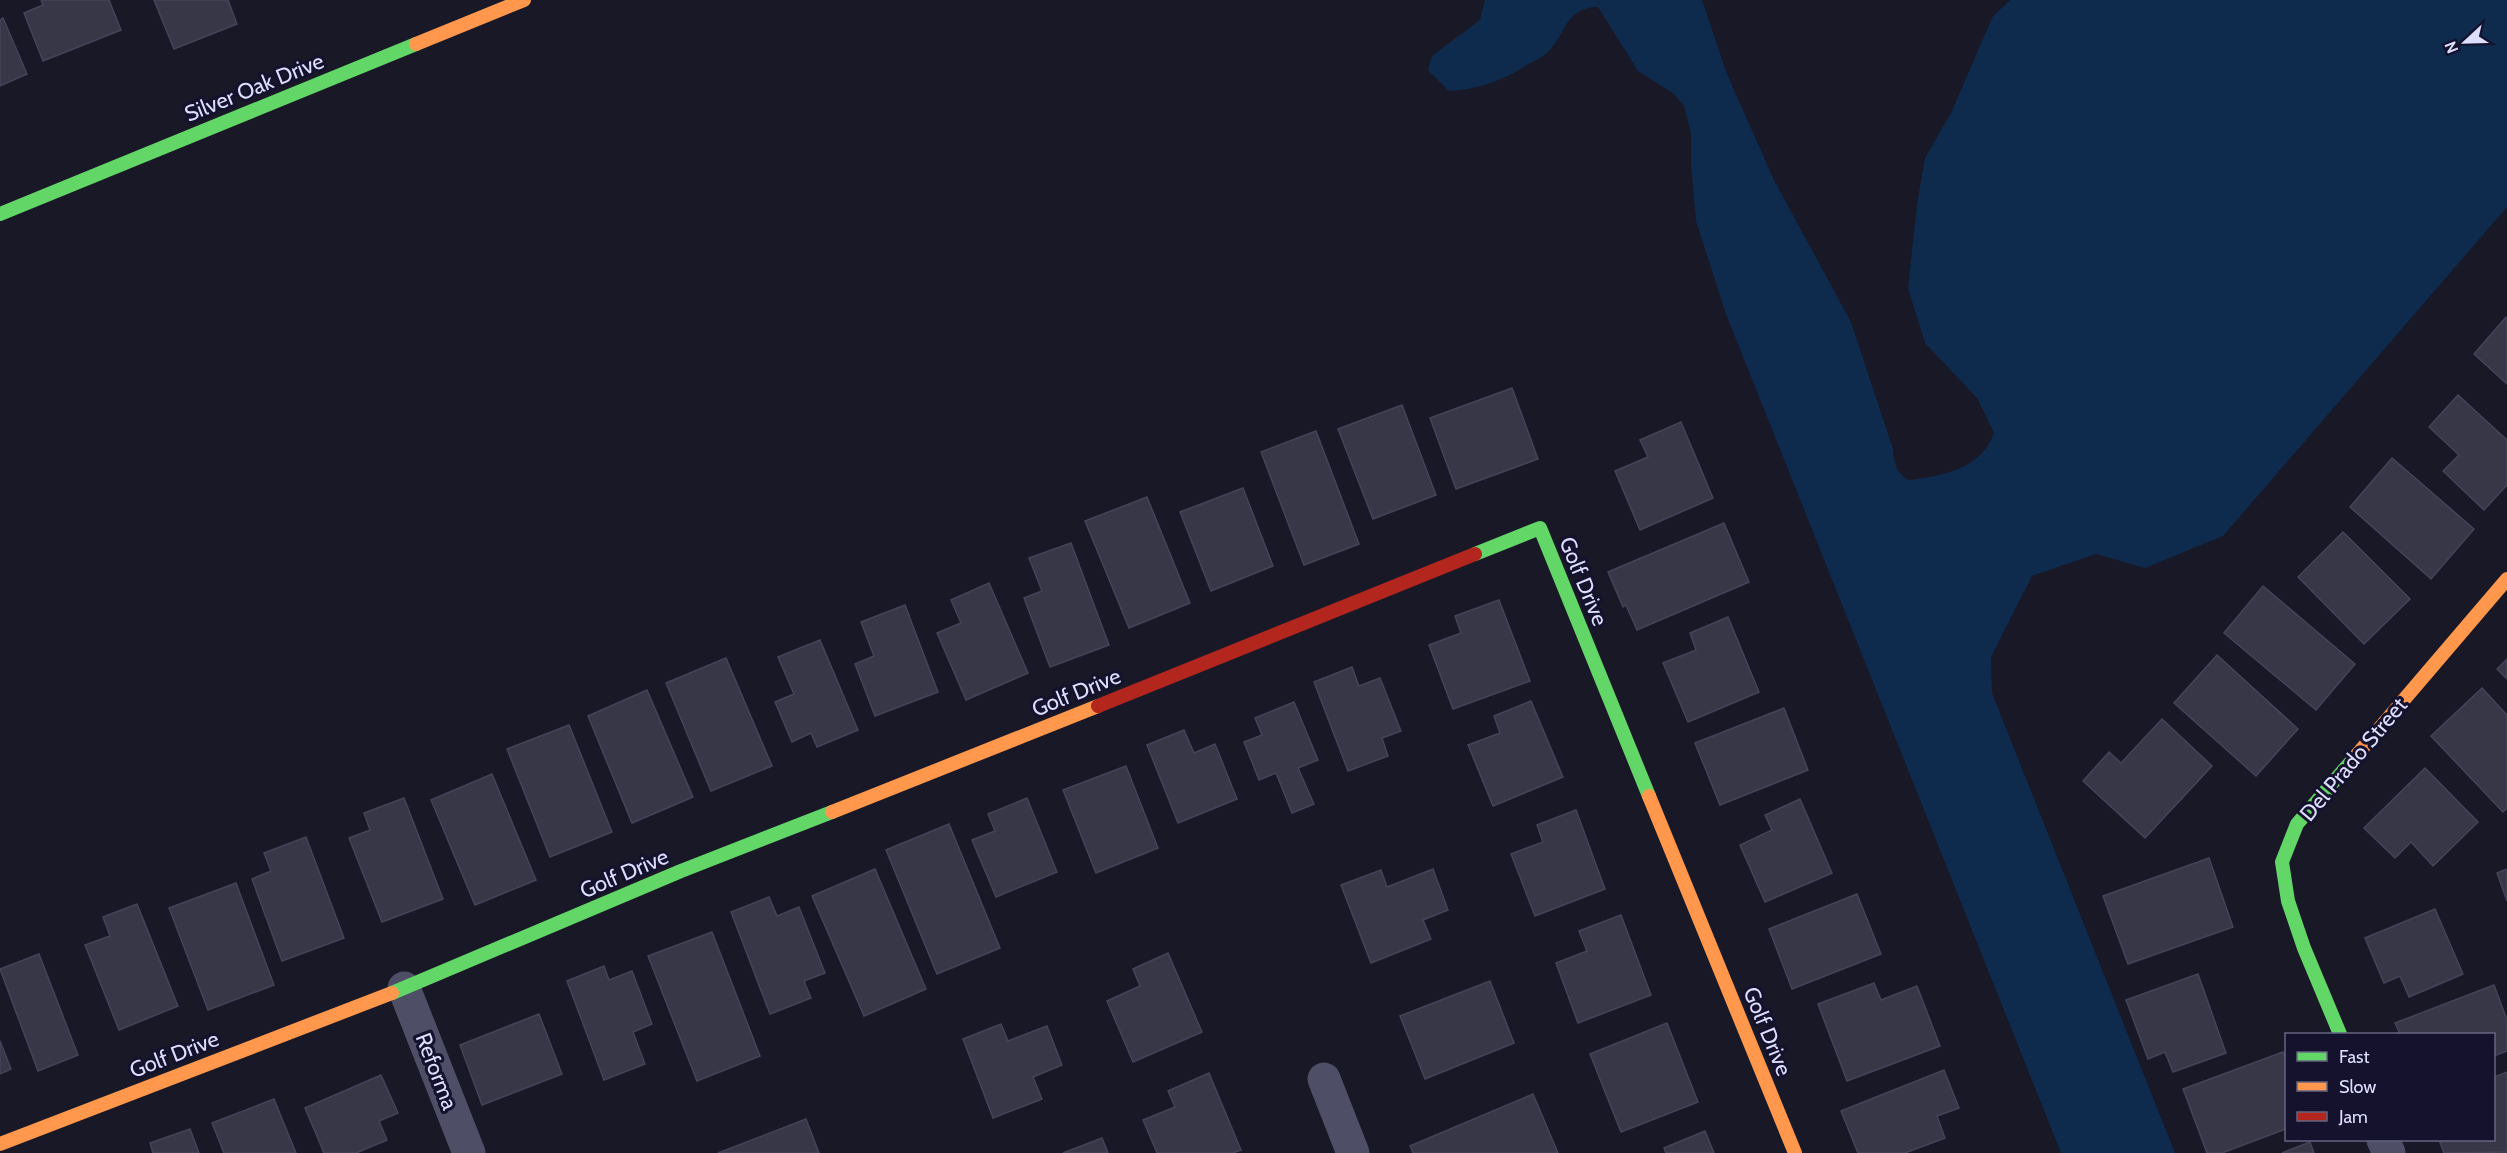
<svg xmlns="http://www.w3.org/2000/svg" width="2507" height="1153" font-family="Cabin,sans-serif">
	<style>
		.water { fill: #0e2a4c }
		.building { fill: #383748; stroke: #454359; stroke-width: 1.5 }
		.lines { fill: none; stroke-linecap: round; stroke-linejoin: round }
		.street { stroke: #4e4e67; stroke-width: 33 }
		.fast { stroke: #63d668; stroke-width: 14 }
		.slow { stroke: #ff974d; stroke-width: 14 }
		.jam { stroke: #b3261e; stroke-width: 14 }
		.labels { text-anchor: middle; stroke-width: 6; stroke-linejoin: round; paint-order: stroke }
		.street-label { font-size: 22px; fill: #dedeff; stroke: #14122d }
	</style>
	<rect width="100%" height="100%" fill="#191827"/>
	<path class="water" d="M1485 0H1702L1727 74 1774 180 1851 322 1893 449C1894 463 1896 473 1909 480 1943 476 1981 469 1994 433L1977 398 1925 343 1908 288 1917 204 1925 158 1951 113 1993 16 2010 0H2507V207L2223 536 2145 568 2096 554 2032 576 1991 657 1992 693 2175 1153H2061L1726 314 1696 221 1691 165V133L1684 106 1674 94 1638 71 1598 7C1565 7 1566 35 1547 53 1541 58 1533 62 1527 65 1502 81 1479 89 1449 91L1428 70 1432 56 1480 20Z"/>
	<g class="building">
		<polygon points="41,0 109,0 121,30 43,61 24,13 43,5"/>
		<polygon points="154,0 228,0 237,24 174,49"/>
		<polygon points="3,18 27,74 0,86 0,20"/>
		<polygon points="2506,317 2507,318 2507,384 2474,354"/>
		<polygon points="1512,388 1538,459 1456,489 1430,418"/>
		<polygon points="2458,395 2507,440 2507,485 2484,510 2443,471 2459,455 2429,427"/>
		<polygon points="1402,405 1436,495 1373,519 1338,429"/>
		<polygon points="1681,422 1713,498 1640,530 1615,471 1648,457 1640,440"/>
		<polygon points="1316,431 1359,544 1304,565 1261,452"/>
		<polygon points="2392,458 2474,529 2431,579 2350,507"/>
		<polygon points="1243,488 1273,566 1211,591 1180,512"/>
		<polygon points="1147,497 1190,603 1129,628 1085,521"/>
		<polygon points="1724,523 1749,582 1637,630 1626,605 1623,607 1608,572"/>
		<polygon points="2343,532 2410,599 2364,644 2298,577"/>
		<polygon points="1071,543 1109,645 1050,667 1024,598 1042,591 1029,558"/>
		<polygon points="989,583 1028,673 966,700 937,633 961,623 951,600"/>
		<polygon points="2263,586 2355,664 2316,710 2224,633"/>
		<polygon points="1499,600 1530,681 1453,709 1429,645 1461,633 1455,616"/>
		<polygon points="905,605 938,692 875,716 855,664 874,656 861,622"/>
		<polygon points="1728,617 1759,692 1688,722 1663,663 1696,650 1690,633"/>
		<polygon points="820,640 858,730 817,747 811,733 792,742 775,702 794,694 778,657"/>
		<polygon points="2217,655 2298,729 2256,776 2174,703"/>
		<polygon points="726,658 772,766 711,791 666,683"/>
		<polygon points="2507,659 2507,679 2497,669"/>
		<polygon points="1352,667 1359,686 1380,678 1401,731 1382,738 1388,756 1348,771 1314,682"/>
		<polygon points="2482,688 2507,715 2507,808 2503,812 2431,736"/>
		<polygon points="647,690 693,797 632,823 588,716"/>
		<polygon points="1531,701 1563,777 1493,806 1468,745 1500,733 1494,716"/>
		<polygon points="1294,702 1318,760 1298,768 1314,804 1292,813 1276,773 1259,780 1244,742 1262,735 1255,718"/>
		<polygon points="1784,708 1808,770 1720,805 1695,743"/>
		<polygon points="2162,719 2212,766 2145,838 2083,781 2109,752 2121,763"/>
		<polygon points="569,725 612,832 550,857 507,749"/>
		<polygon points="1184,730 1194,753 1215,744 1237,799 1178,823 1147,745"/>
		<polygon points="1126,766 1158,848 1096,873 1063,790"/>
		<polygon points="2425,768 2478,822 2433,866 2411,842 2395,858 2364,828"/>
		<polygon points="492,774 536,880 475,905 431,800"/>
		<polygon points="404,798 443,899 382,922 349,838 370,830 364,813"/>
		<polygon points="1027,798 1057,872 996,897 972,840 995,831 988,814"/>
		<polygon points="1800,799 1832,873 1765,902 1740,845 1772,830 1765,815"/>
		<polygon points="1576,810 1605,889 1535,916 1511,854 1543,842 1537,825"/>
		<polygon points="949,824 1000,948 937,974 886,850"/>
		<polygon points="306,837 344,938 282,961 252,879 271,871 264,853"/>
		<polygon points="2209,858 2233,927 2128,964 2103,896"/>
		<polygon points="875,869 926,989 864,1016 812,896"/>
		<polygon points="1433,869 1448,910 1423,920 1431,939 1371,963 1341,885 1381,870 1387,887"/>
		<polygon points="2507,869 2507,901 2497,873"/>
		<polygon points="236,883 274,985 208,1010 169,908"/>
		<polygon points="1857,894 1881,954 1792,989 1769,929"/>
		<polygon points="769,897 777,916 799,907 825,973 804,981 811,998 770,1014 731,912"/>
		<polygon points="137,904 178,1006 119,1030 85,945 110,936 103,917"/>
		<polygon points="2435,909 2463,974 2409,997 2400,976 2384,983 2365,938"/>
		<polygon points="1621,915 1651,995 1578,1023 1556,963 1587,951 1579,931"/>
		<polygon points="712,932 760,1056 697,1081 648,956"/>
		<polygon points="1168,953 1202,1032 1133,1062 1107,1001 1140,986 1133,969"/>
		<polygon points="39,954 78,1055 38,1071 0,969"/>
		<polygon points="604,966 609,980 632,971 652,1024 633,1032 645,1064 604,1080 567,981"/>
		<polygon points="2198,974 2226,1053 2173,1072 2165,1052 2148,1059 2126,1000"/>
		<polygon points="1490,981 1514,1043 1425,1079 1400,1016"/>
		<polygon points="1874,983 1881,1000 1917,986 1940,1046 1847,1081 1818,1004"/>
		<polygon points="2494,985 2507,1020 2507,1051 2494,1056 2494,1034 2400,1034 2395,1023"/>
		<polygon points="539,1014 562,1074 482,1105 460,1045"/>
		<polygon points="1667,1023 1698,1102 1621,1132 1590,1054"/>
		<polygon points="1001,1024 1008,1041 1047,1026 1062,1065 1033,1077 1042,1099 993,1118 963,1039"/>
		<polygon points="0,1041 11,1069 0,1074"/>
		<polygon points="2283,1052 2286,1061 2286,1129 2222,1153 2207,1153 2183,1089"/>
		<polygon points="1944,1070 1959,1108 1937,1116 1945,1138 1905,1153 1858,1153 1841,1111"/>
		<polygon points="2507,1072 2507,1152 2444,1153 2439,1140 2494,1140 2494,1077"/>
		<polygon points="1209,1073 1241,1150 1233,1153 1157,1153 1143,1120 1175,1107 1168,1091"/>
		<polygon points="381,1075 398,1113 379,1121 387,1140 356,1153 324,1153 305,1108"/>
		<polygon points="1533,1094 1558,1153 1413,1153 1410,1146"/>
		<polygon points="274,1099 296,1153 224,1153 212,1123"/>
		<polygon points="806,1119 819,1153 718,1153"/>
		<polygon points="190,1129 199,1153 153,1153 150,1143"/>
		<polygon points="1705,1131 1714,1153 1666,1153 1664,1148"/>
		<polygon points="1102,1138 1108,1153 1063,1153"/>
		<polygon points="2310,1142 2314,1153 2282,1153"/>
	</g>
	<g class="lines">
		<g class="street">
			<polyline points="404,988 469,1153"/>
			<polyline points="1324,1079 1353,1153"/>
			<polyline points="2383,1140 2389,1153"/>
		</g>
		<g class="fast">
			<polyline points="0,214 416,44"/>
			<polyline points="1475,554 1540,528 1649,796"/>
			<polyline points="392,993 681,871 832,812"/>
			<polyline points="2340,1034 2304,948 2288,901 2282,862 2297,824 2355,757"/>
		</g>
		<g class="slow">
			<polyline points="416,44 524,0"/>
			<polyline points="2355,757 2507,579"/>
			<polyline points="1649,796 1795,1153"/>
			<polyline points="832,812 1098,706"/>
			<polyline points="0,1144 392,993"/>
		</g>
		<polyline class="jam" points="1098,706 1475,554"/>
	</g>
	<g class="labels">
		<g class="street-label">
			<text transform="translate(254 87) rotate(-22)" y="8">Silver Oak Drive</text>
			<text transform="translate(1584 581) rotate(68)" y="8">Golf Drive</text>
			<text transform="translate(1076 692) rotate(-22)" y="8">Golf Drive</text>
			<text transform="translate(2353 759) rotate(-50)" y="8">Del Prado Street</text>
			<text transform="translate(624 873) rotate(-23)" y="8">Golf Drive</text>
			<text transform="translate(1768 1031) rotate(68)" y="8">Golf Drive</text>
			<text transform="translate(174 1054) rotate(-21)" y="8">Golf Drive</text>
			<text transform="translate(437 1071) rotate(69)" y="8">Reforma</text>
		</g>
	</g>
	<rect x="2285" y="1033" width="210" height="108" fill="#14122d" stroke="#656481" stroke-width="1.5"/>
	<rect x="2297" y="1052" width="30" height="9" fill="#63d668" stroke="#656481" stroke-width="1.5"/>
	<text x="2339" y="1063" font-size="18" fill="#dedeff">Fast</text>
	<rect x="2297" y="1082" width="30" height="9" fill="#ff974d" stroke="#656481" stroke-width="1.5"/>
	<text x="2339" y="1093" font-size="18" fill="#dedeff">Slow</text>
	<rect x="2297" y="1112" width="30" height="9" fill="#b3261e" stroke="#656481" stroke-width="1.5"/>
	<text x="2339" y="1123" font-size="18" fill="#dedeff">Jam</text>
	<g transform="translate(2465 42) rotate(248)" stroke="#14122d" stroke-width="4.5" paint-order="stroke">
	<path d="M0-4.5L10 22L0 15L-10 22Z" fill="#dedeff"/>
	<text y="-9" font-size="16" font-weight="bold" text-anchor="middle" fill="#dedeff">N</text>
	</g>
</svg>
